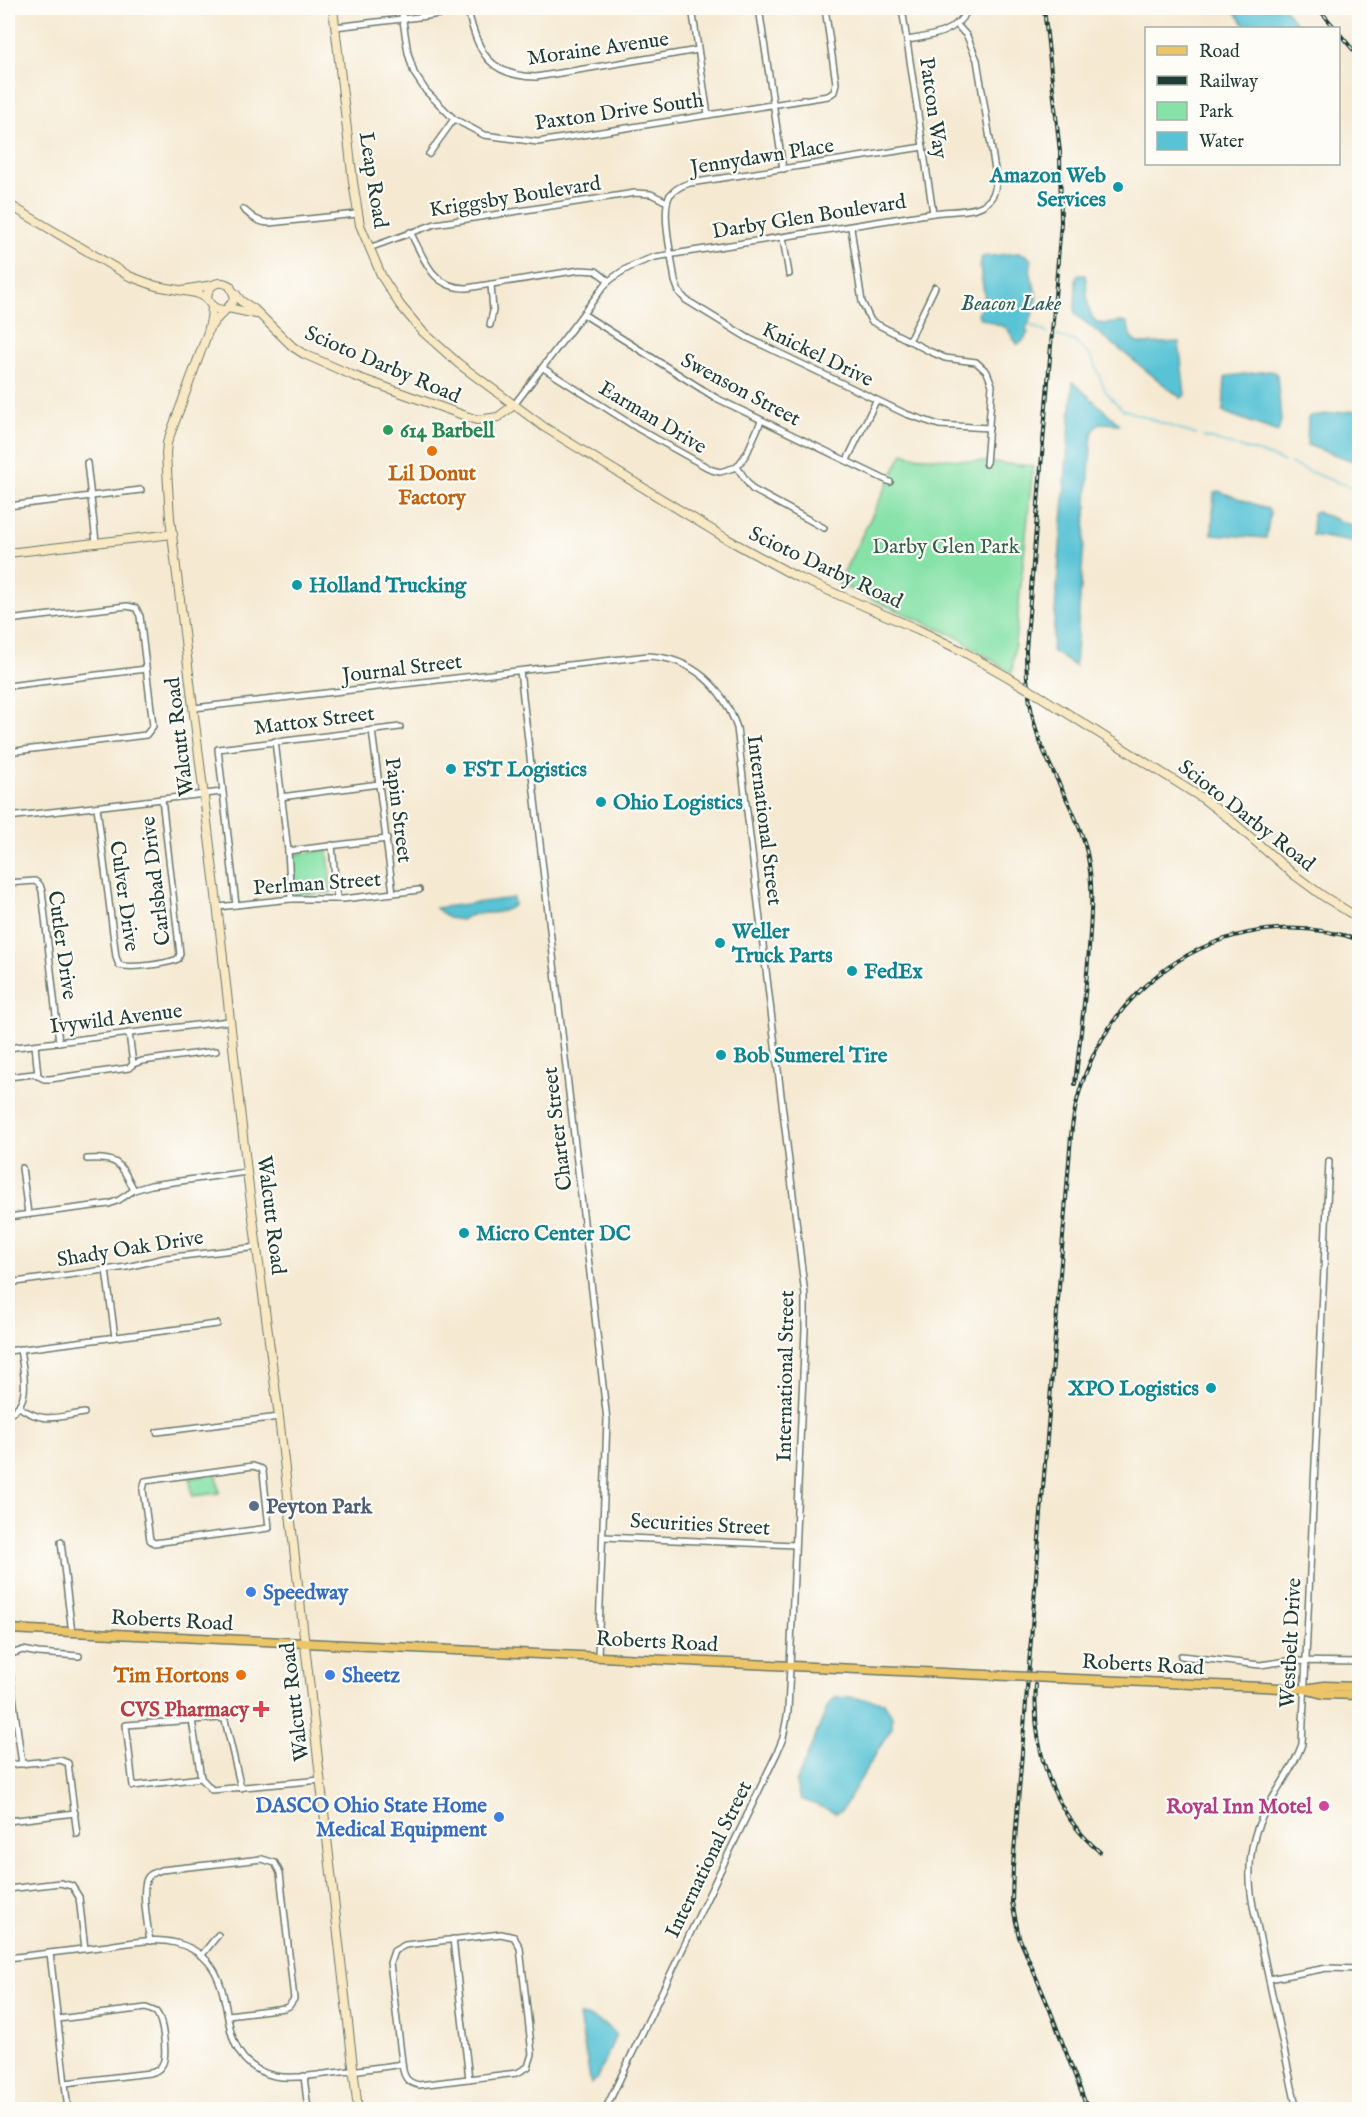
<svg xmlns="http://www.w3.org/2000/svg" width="1367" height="2117" font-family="'IM FELL English',serif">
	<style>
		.green { fill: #87e2a8; stroke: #53906e; stroke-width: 1.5 }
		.water { fill: #59c3d5; stroke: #3c8084; stroke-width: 1.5 }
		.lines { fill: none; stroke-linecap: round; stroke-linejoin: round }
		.stream { stroke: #59c3d5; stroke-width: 1.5 }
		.street-casing { stroke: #6a796b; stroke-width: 8 }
		.secondary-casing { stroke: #6a796b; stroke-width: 10 }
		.primary-casing { stroke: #6a796b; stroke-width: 11 }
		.street { stroke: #fff; stroke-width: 5 }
		.secondary { stroke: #f8e8c3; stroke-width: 8 }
		.primary { stroke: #edc569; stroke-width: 8 }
		.rail-casing { stroke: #1f3d34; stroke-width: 4 }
		.rail { stroke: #fdfcf7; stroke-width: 1.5; stroke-dasharray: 4.5; stroke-linecap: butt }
		.secondary-bridge-casing { stroke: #6a796b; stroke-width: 10; stroke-linecap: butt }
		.primary-bridge-casing { stroke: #6a796b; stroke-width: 11; stroke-linecap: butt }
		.secondary-bridge { stroke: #f8e8c3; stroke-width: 8 }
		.primary-bridge { stroke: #edc569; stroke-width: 8 }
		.culture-dot { fill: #0f9aa8; stroke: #fdfcf7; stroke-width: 2 }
		.leisure-dot { fill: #2e9e5b; stroke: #fdfcf7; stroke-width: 2 }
		.food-dot { fill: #e8710a; stroke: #fdfcf7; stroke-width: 2 }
		.service-dot { fill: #5c6f8a; stroke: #fdfcf7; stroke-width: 2 }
		.shop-dot { fill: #3f7fe0; stroke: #fdfcf7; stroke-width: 2 }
		.health-dot { fill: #e0444e; stroke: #fdfcf7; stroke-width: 2 }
		.hotel-dot { fill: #d1479c; stroke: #fdfcf7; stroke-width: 2 }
		.labels { text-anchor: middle; stroke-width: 4.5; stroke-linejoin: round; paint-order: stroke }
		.street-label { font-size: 21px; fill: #1f3d34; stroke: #fdfcf7 }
		.culture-label { font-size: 21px; font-weight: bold; fill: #0d838f; stroke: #fdfcf7; text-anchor: start }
		.leisure-label { font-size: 21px; font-weight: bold; fill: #27864d; stroke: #fdfcf7; text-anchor: start }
		.food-label { font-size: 21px; font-weight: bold; fill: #c56008; stroke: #fdfcf7 }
		.park-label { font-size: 21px; fill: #345e4b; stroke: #fdfcf7 }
		.service-label { font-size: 21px; font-weight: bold; fill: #4e5e75; stroke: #fdfcf7; text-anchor: start }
		.shop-label { font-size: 21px; font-weight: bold; fill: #366cbe; stroke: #fdfcf7; text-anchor: start }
		.health-label { font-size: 21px; font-weight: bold; fill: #be3a42; stroke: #fdfcf7; text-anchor: end }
		.hotel-label { font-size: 21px; font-weight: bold; fill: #b23c85; stroke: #fdfcf7; text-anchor: end }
		.water-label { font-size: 22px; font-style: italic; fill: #2e5e5c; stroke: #fdfcf7 }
	</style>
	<rect width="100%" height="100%" fill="#fdfcf7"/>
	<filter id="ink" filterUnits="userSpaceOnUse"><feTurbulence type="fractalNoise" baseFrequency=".0167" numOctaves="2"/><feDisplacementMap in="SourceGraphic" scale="12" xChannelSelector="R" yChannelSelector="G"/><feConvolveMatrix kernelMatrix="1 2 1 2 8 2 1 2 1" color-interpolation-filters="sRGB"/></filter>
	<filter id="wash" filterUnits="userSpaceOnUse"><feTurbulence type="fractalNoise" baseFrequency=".008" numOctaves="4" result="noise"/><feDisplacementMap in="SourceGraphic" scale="24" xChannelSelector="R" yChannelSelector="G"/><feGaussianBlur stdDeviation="1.35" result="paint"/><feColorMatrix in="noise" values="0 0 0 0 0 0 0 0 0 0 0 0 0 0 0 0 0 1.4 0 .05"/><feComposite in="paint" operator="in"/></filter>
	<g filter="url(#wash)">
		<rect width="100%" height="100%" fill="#f5e9d2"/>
		<g class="green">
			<polygon points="903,453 911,456 1033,466 1012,673 957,637 838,584"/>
			<polygon points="326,850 328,851 331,893 295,894 291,855"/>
			<polygon points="217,1474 219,1493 192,1496 190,1478"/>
		</g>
		<g class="water">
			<polygon points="1232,8 1284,8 1300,28 1247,28"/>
			<path d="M1018 253 1026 255 1032 261C1027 273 1035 282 1036 295 1037 307 1031 318 1026 329L1028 333 1022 342 1017 344 1007 328 980 318 978 314 980 309 985 307C986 292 977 269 982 257Z"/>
			<path d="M1078 275H1085C1089 290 1083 323 1104 324 1112 324 1120 320 1128 323 1129 334 1130 342 1142 344L1179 342 1185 395 1183 397 1181 398 1075 314 1076 279Z"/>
			<polygon points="1269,371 1275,372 1277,375 1281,420 1278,432 1223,412 1225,378 1229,376"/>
			<polygon points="1073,382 1119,424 1099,423 1092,433 1075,666 1052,651"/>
			<polygon points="1359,410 1359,463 1307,445 1308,418 1311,416"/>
			<polygon points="1218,491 1268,509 1270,513 1266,538 1212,534 1214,493"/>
			<polygon points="1316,512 1359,528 1359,543 1312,535 1313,514"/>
			<path d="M513 898 514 905C497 919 480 907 461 920L448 918 436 908Z"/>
			<polygon points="849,1697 884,1702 892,1716 892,1727 842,1810 836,1813 801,1799 798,1792 796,1783 828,1706 835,1698"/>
			<path d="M579 2016C594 2017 606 2024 616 2035L596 2080 591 2084Z"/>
		</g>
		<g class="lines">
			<g class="stream">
				<polyline points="1028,324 1047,333"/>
				<polyline points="1055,335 1074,341 1092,358 1106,392 1122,409 1196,435"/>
				<polyline points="1203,437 1261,453 1284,462"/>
				<polyline points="1290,464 1360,491"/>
			</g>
		</g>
	</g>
	<g filter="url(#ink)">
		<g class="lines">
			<defs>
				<g id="street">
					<polyline points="401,8 408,53 414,73 426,91 454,119 484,135 538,142 828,96 834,92 836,83 825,8"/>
					<polyline points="692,8 708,115"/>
					<polyline points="759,8 783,169"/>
					<polyline points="902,8 933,213"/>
					<path d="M468 11C478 52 489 76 536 77L698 50"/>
					<polyline points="335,27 427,16 477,8"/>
					<path d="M907 40C933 36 956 33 969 8"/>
					<path d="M923 147 690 183C683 185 675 189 670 195 660 210 673 263 675 281L679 292 686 300 748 338 906 414 939 425 989 428"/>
					<polyline points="429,154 454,119"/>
					<path d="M243 209C252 217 257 222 269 223L357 214"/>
					<polyline points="851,228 862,302 871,321 929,351 945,358 976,362 987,372 992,385 986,464"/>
					<path d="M410 232C425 259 431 288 467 288L580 270 596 271 609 281"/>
					<polyline points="783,238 789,274"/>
					<polyline points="369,248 435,224 635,193 651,194 667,202"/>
					<polyline points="583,314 716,398 890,482"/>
					<polyline points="490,325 493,311 491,284"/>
					<polyline points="909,341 935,287"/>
					<polyline points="543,368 637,428 712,470 720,472 737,467 747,453 761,421"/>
					<path d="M514 405 604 286C618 271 636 263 655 257L933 213C962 209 998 216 996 176L977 60 967 36 957 25"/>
					<polyline points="847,460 876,401"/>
					<polyline points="87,463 96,542"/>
					<polyline points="737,467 752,489 824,528"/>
					<polyline points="8,506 141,490"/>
					<polyline points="8,620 127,606 136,608 140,616 153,726 146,735 8,752"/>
					<polyline points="520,671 607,1420 598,1656"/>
					<polyline points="8,686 146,669"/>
					<path d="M194 708 648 656C693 658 723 687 737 728L805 1295V1330L788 1711 783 1738 777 1753 605 2110"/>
					<polyline points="372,730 393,893"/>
					<polyline points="275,741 288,851 291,899"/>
					<polyline points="281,797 379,784"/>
					<path d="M97 807 116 957 119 965C131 969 166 964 178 959L180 954 162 799"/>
					<polyline points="8,817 222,792"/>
					<polyline points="332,845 337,899"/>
					<polyline points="288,851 387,839"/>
					<polyline points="8,883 35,881 40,885 42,891 59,1042"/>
					<polyline points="236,905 218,749 400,727"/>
					<polyline points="218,907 291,899 343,899 419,890"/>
					<polyline points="35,1045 38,1076"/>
					<polyline points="8,1048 229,1021"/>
					<polyline points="133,1064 142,1061 216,1051"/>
					<polyline points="8,1077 34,1074 44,1079 50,1079 129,1068 133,1064 129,1033"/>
					<path d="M87 1159C119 1157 120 1163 134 1190"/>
					<polyline points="22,1168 28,1214"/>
					<polyline points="8,1217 109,1204 119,1200 134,1190 151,1185 247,1172"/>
					<polyline points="106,1270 115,1337"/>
					<polyline points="8,1283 127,1267 165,1258 258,1247"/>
					<polyline points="8,1351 217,1324"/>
					<path d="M19 1407C44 1424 56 1417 84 1413"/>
					<path d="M8 1415C33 1402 23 1372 20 1349"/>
					<polyline points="157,1432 279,1417"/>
					<polygon points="253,1466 262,1469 263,1472 269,1528 154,1543 150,1540 143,1490 145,1481"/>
					<polyline points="268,1505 289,1503"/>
					<polyline points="603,1537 795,1545"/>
					<polyline points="61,1542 72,1633"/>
					<polyline points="8,1655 23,1650 38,1653 79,1656"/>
					<polyline points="1181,1656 1260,1665 1288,1661 1360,1662"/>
					<polyline points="8,1659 22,1764"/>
					<polyline points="192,1720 201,1778 212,1790 321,1780"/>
					<polyline points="8,1765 60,1760 68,1763 77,1834"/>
					<polyline points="201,1778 133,1786 126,1725 220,1718 225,1720 241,1788"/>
					<polyline points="8,1821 75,1813"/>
					<polyline points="8,1889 60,1883 72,1886 79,1897 85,1949"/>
					<path d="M501 1934 514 1937 520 1948 532 2054 528 2067 517 2073 419 2085C409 2083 405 2079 403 2070L390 1963 394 1951 405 1945Z"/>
					<polyline points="453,1939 469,2079"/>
					<path d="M150 1941C148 1928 140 1887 148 1877 151 1873 156 1872 161 1870L262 1859 275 1863 280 1873 294 1999 289 2006 285 2008 228 2015"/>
					<polyline points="50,1953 68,2110"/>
					<polyline points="201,1956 218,1935"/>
					<path d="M8 1958C41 1954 74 1950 108 1946 129 1943 154 1937 176 1943 255 1964 199 2059 275 2076 291 2079 308 2076 325 2074 350 2071 376 2068 402 2064"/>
					<polyline points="1269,1979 1327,1968 1360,1969"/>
					<path d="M58 2019 146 2008 156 2012C163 2020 168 2056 162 2065 159 2070 155 2072 150 2073L65 2083"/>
					<polyline points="304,2076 308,2110"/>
					<path d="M1297 2110 1253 1906C1247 1873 1248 1840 1266 1810 1278 1787 1294 1768 1302 1744L1329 1161"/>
				</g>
				<g id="secondary">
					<polyline points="333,8 353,182 360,225 382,277 400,305 422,331 459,364 544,427 727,539 795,576 917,629 962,651 1008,677"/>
					<polyline points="8,204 129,276 156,286 196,293 203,296 209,302"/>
					<polyline points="188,289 213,285"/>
					<polyline points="235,293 241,301 254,309 293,347 304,354 354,376 477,420 498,417 514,405"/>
					<polyline points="212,306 211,319 208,332 167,443 166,454 170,518 216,895 247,1172 279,1417 358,2110"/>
					<polyline points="228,308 256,314"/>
					<path d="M212 325C219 314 231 308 235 297L230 286C219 279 208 284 207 298 210 306 215 310 224 310"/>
					<polyline points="8,553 173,534"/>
					<polyline points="1043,698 1202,798 1227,817 1293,874 1323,896 1360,919"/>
				</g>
				<g id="primary">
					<polyline points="8,1629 964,1674"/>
					<polyline points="1052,1678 1305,1689 1324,1686 1360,1687"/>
					<polyline points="1308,1690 1323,1694 1360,1695"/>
				</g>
			</defs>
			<use href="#street" class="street-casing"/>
			<use href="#secondary" class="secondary-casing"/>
			<use href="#primary" class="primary-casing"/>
			<use href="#street" class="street"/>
			<use href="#secondary" class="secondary"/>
			<use href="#primary" class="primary"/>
			<defs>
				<g id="rail">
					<path d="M1044 8 1060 152 1061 223 1026 650C1026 682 1029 713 1041 744 1055 781 1078 813 1087 853 1094 884 1091 916 1089 948 1086 993 1080 1039 1075 1084"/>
					<polyline points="1318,8 1335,28"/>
					<polyline points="1338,32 1360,58"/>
					<path d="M1036 1685C1032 1748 1051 1811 1100 1852"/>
					<path d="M1088 2110 1050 2010 1019 1937 1012 1902 1013 1866 1071 1136C1085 993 1220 894 1360 940"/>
				</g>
			</defs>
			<use href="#rail" class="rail-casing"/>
			<use href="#rail" class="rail"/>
			<defs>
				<polyline id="secondary-bridge" points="1008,677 1043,698"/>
				<polyline id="primary-bridge" points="964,1674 1052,1678"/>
			</defs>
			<use href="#secondary-bridge" class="secondary-bridge-casing"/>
			<use href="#primary-bridge" class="primary-bridge-casing"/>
			<use href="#secondary-bridge" class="secondary-bridge"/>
			<use href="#primary-bridge" class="primary-bridge"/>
		</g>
	</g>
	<g class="culture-dot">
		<circle cx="1118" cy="187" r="6"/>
		<circle cx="297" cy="585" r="6"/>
		<circle cx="451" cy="769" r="6"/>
		<circle cx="601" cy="802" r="6"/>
		<circle cx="720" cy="943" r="6"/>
		<circle cx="852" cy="971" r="6"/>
		<circle cx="721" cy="1055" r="6"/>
		<circle cx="464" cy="1233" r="6"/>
		<circle cx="1211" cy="1388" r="6"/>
	</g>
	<circle class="leisure-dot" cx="388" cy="430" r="6"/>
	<g class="food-dot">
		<circle cx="432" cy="451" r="6"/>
		<circle cx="241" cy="1675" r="6"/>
	</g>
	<circle class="service-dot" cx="254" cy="1506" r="6"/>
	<g class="shop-dot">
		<circle cx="251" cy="1592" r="6"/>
		<circle cx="330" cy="1675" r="6"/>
		<circle cx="499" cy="1817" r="6"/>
	</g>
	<path class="health-dot" d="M258 1700h6v6h6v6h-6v6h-6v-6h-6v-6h6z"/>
	<circle class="hotel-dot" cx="1324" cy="1806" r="6"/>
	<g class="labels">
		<g class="street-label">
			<text transform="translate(598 48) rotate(-8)" y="7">Moraine Avenue</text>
			<text transform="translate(934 108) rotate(82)" y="7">Patcon Way</text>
			<text transform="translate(619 111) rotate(-8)" y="7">Paxton Drive South</text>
			<text transform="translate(762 156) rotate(-9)" y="7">Jennydawn Place</text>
			<text transform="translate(374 180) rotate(81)" y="7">Leap Road</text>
			<text transform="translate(515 196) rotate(-9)" y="7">Kriggsby Boulevard</text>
			<text transform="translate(809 216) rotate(-9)" y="7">Darby Glen Boulevard</text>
			<text transform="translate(818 354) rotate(26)" y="7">Knickel Drive</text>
			<text transform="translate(383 364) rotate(23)" y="7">Scioto Darby Road</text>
			<text transform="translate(741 389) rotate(28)" y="7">Swenson Street</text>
			<text transform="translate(653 417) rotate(31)" y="7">Earman Drive</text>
			<text transform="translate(826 567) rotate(25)" y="7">Scioto Darby Road</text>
			<text transform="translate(402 668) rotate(-7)" y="7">Journal Street</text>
			<text transform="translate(314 720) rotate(-7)" y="7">Mattox Street</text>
			<text transform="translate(179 737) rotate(-97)" y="7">Walcutt Road</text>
			<text transform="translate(399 810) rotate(83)" y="7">Papin Street</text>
			<text transform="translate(1247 815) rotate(38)" y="7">Scioto Darby Road</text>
			<text transform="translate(765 820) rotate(83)" y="7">International Street</text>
			<text transform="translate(155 881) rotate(-97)" y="7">Carlsbad Drive</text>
			<text transform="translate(317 883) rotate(-4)" y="7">Perlman Street</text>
			<text transform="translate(125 896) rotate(82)" y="7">Culver Drive</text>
			<text transform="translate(63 945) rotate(82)" y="7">Cutler Drive</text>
			<text transform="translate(116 1018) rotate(-7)" y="7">Ivywild Avenue</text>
			<text transform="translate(557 1129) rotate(-97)" y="7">Charter Street</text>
			<text transform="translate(272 1215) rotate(83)" y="7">Walcutt Road</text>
			<text transform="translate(130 1248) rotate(-9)" y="7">Shady Oak Drive</text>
			<text transform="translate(785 1376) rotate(-89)" y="7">International Street</text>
			<text transform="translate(700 1524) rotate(3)" y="7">Securities Street</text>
			<text transform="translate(172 1620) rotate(3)" y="7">Roberts Road</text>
			<text transform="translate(657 1641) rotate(3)" y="7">Roberts Road</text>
			<text transform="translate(1290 1643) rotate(-87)" y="7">Westbelt Drive</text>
			<text transform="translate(1143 1664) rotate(3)" y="7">Roberts Road</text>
			<text transform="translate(294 1702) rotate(-97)" y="7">Walcutt Road</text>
			<text transform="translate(708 1859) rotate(-64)" y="7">International Street</text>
		</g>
		<g class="culture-label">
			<text x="1106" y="182" text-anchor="end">Amazon Web<tspan x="1106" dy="24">Services</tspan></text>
			<text x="309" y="592">Holland Trucking</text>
			<text x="463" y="776">FST Logistics</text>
			<text x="613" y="809">Ohio Logistics</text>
			<text x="732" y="938">Weller<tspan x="732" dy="24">Truck Parts</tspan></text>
			<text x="864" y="978">FedEx</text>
			<text x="733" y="1062">Bob Sumerel Tire</text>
			<text x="476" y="1240">Micro Center DC</text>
			<text x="1199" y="1395" text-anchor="end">XPO Logistics</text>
		</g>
		<g class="leisure-label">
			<text x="400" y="437">614 Barbell</text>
		</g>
		<g class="food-label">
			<text x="432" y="480">Lil Donut<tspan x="432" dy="24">Factory</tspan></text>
			<text x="229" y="1682" text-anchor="end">Tim Hortons</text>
		</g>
		<g class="park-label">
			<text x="946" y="553">Darby Glen Park</text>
		</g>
		<g class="service-label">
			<text x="266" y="1513">Peyton Park</text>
		</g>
		<g class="shop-label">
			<text x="263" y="1599">Speedway</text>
			<text x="342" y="1682">Sheetz</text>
			<text x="487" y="1812" text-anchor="end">DASCO Ohio State Home<tspan x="487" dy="24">Medical Equipment</tspan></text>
		</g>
		<g class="health-label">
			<text x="249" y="1716">CVS Pharmacy</text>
		</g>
		<g class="hotel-label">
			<text x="1312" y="1813">Royal Inn Motel</text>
		</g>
		<g class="water-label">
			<text x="1011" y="310">Beacon Lake</text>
		</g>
	</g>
	<rect width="1367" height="2117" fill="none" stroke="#fdfcf7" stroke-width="30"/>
	<rect x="1145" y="27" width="195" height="138" fill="#fdfcf7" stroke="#a4b0a9" stroke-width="1.5"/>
	<rect x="1157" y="46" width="30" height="9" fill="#edc569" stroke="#a4b0a9" stroke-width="1.5"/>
	<text x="1199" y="57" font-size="18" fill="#1f3d34">Road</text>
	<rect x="1157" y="76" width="30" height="9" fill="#1f3d34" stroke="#a4b0a9" stroke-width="1.5"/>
	<text x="1199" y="87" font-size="18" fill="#1f3d34">Railway</text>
	<rect x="1157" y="102" width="30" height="18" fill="#87e2a8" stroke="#a4b0a9" stroke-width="1.5"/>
	<text x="1199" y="117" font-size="18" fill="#1f3d34">Park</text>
	<rect x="1157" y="132" width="30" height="18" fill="#59c3d5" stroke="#a4b0a9" stroke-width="1.5"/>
	<text x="1199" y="147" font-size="18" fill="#1f3d34">Water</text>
</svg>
